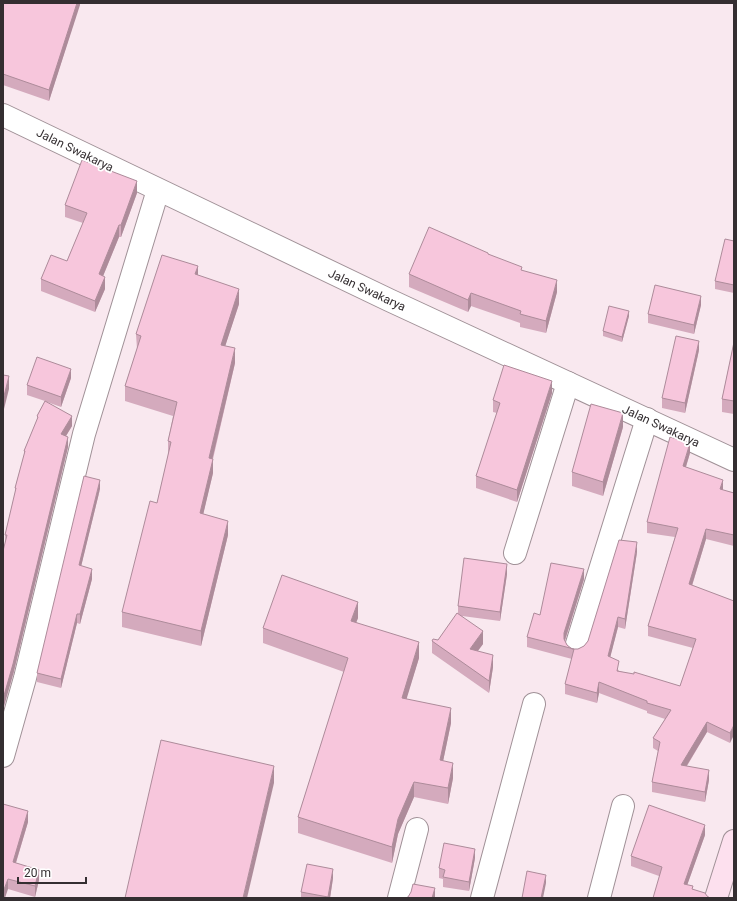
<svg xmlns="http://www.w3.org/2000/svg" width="737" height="901" font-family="Roboto,sans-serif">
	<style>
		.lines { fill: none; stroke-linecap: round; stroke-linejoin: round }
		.street-casing { stroke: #a09197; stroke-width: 24 }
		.secondary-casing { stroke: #a09197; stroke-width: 24 }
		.street { stroke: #fff; stroke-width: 22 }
		.secondary { stroke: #fde0ee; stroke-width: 22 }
		.wall { fill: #d4aabd }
		.shaded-wall { fill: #ad8b9a }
		.building { fill: #f7c6dc; stroke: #ad8b9a }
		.labels { text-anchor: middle; stroke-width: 3.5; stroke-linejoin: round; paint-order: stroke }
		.street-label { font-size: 12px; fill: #342e31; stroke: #fff }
	</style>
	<rect width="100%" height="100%" fill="#f9e8ef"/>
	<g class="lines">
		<defs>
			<g id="street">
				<polyline points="3,115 389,300 734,460"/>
				<polyline points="515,553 568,383"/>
				<polyline points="576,647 647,419"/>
				<polyline points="3,756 25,678 84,434 158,190"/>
				<polyline points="399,898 417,829"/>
				<polyline points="482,898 534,704"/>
				<polyline points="599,898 623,806"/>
			</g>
			<polyline id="secondary" points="716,898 734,841"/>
		</defs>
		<use href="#street" class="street-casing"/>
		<use href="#secondary" class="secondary-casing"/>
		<use href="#street" class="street"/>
		<use href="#secondary" class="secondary"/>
	</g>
	<g class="wall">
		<polygon points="3,3 80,3 49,101 3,85"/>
		<polygon points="137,193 121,237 119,237 103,276 105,289 95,312 41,291 41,279 67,261 83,223 65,217 65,205"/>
		<polygon points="734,241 734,293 715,289 715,281"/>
		<polygon points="488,254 522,271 557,292 546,333 520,327 520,323 471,306 468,312 409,287 409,274"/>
		<polygon points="198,275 239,304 225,346 235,363 213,459 213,473 203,514 228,535 201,646 122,627 122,612 157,503 168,456 168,441 173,416 125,401 125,386 137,349 136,334"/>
		<polygon points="701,305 694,334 648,323 648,314"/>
		<polygon points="629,316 622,342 603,336 603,331"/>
		<polygon points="734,342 734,414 722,412 722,399"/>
		<polygon points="699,350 685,413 662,408 662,398"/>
		<polygon points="71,378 61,407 47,402 72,426 66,436 68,447 13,675 5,535 15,493 15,488 24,455 24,451 37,420 37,416 45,401 27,395 27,385"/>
		<polygon points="552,393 517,502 476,488 476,476 497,413 493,412 493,400"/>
		<polygon points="623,427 603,496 572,486 572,472"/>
		<polygon points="690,453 686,467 723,490 734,493 734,546 706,539 692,586 734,601 730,743 707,732 687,766 709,780 705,802 652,792 652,782 658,751 653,748 653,738 665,719 647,713 647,711 599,693 597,703 565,694 565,684 572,659 527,647 527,637 540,615 584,579 565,641 567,645 572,649 578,649 584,646 588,641 637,552 625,629 618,627 610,657 619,671 680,686 693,648 648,636 648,626 675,537 647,533 647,522"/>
		<polygon points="100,489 81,566 92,579 80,624 77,623 61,688 37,682 37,673"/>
		<polygon points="507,574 500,621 462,616 483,644 478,651 493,667 489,693 432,653 432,641 438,640 458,613 458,606"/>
		<polygon points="358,618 356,622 419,658 406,699 451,723 443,761 453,778 448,804 414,797 398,834 392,863 298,833 298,817 344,672 263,643 263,628"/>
		<polygon points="3,804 28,822 16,863 39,880 35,897 8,889"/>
		<polygon points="705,835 687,885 693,890 707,896 659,876 631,866 631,856"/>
		<polygon points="475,858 469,891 443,887 443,879 439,878 439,868"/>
		<polygon points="333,878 330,898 301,898 301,892"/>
	</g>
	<g class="shaded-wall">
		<polygon points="77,3 80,3 80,5 49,101 49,90"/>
		<polygon points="137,181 137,193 121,237 121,225"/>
		<polygon points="119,225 119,237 99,286 99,274"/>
		<polygon points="198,266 198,281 195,274"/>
		<polygon points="105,277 105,289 95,312 95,301"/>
		<polygon points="557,280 557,292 546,333 546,321"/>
		<polygon points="239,289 239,304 221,359 221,345"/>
		<polygon points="471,293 471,306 468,312 468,300"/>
		<polygon points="701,296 701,305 694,334 694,325"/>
		<polygon points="629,311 629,316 622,342 622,337"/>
		<polygon points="699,341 699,350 685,413 685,403"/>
		<polygon points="235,348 235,363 209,473 209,458"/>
		<polygon points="71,369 71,378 61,407 61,397"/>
		<polygon points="9,376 9,389 3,413 3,400"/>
		<polygon points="552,381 552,393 517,502 517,490"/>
		<polygon points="623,413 623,427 603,496 603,482"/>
		<polygon points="72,416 72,426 61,444 61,434"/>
		<polygon points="68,437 68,447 13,675 3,710 3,699"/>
		<polygon points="690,443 690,453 683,476 683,466"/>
		<polygon points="213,459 213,473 200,528 200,513"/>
		<polygon points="100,480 100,489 79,575 79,565"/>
		<polygon points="723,480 723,490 720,500 720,489"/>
		<polygon points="228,521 228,535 201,646 201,631"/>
		<polygon points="706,529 706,539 689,595 689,584"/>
		<polygon points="637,542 637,552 625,629 625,619"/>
		<polygon points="507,564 507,574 500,621 500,612"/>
		<polygon points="92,569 92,579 80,624 80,614"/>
		<polygon points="584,569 584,579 564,643 564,649 564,633"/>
		<polygon points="358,602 358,618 351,636 351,621"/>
		<polygon points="77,614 77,623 61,688 61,679"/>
		<polygon points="618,617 618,627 608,666 608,656"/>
		<polygon points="483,631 483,644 470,661 470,649"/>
		<polygon points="419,642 419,658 402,714 402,698"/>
		<polygon points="493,655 493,667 489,693 489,681"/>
		<polygon points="599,682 599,693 597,703 597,693"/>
		<polygon points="451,708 451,723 440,776 440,760"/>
		<polygon points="707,722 707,732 681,775 681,765"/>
		<polygon points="734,725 734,735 730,743 730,733"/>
		<polygon points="453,763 453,778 448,804 448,788"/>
		<polygon points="274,766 274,783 247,898 243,898"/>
		<polygon points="709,770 709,780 705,802 705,792"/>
		<polygon points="414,782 414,797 398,834 392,863 392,847 398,819"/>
		<polygon points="28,811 28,822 13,872 13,862"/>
		<polygon points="705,825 705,835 684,894 684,884"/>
		<polygon points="475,849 475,858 469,891 469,882"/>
		<polygon points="333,869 333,878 330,898 328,898"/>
		<polygon points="39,870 39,880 35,897 35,886"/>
		<polygon points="546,875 546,883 543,898 541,898"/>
		<polygon points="8,879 8,889 5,898 3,898 3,892"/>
		<polygon points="435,888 435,898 432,898"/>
	</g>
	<g class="building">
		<polygon points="3,3 77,3 49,90 3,74"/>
		<polygon points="82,160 137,181 121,225 119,225 99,274 105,277 95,301 41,279 51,255 67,261 87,213 65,205"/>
		<polygon points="429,227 488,253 488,254 522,267 521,270 557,280 546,321 520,314 521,311 471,293 468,300 409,274"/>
		<polygon points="725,239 734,241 734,285 715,281"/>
		<polygon points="162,255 198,266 195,274 239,289 221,345 235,348 209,458 213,459 200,513 228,521 201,631 122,612 150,501 157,503 171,442 168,441 177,402 125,386 141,336 136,334"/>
		<polygon points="655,285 701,296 694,325 648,314"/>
		<polygon points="609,306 629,311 622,337 603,331"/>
		<polygon points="676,336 699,341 685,403 662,398"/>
		<polygon points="734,342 734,401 722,399"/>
		<polygon points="37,357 71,369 61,397 27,385"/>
		<polygon points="504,365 552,381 517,490 476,476 500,403 493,400"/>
		<polygon points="3,375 9,376 3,400"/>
		<polygon points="45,401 72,416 61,434 68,437 13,664 3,699 3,551 7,535 5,535 16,488 15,488 25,451 24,451 38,417 37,416"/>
		<polygon points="591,404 623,413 603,482 572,472"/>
		<polygon points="670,437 690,443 683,466 723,480 720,489 734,493 734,535 706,529 689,584 734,601 734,725 730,733 707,722 681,765 709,770 705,792 652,782 660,742 653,738 671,710 647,703 647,701 599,682 597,693 565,684 574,649 527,637 534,613 540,615 551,563 584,569 564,633 564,639 567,645 572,649 578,649 584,646 588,641 619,540 637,542 625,619 618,617 608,656 619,661 617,671 634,674 634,672 680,686 696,639 648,626 678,528 647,522"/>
		<polygon points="84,476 100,480 79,565 92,569 80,614 77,614 61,679 37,673"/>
		<polygon points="464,558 507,564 500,612 458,606"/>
		<polygon points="282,575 358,602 351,621 419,642 402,698 451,708 440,760 453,763 448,788 414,782 398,819 392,847 298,817 348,658 263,628"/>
		<polygon points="457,613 483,631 470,649 493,655 489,681 432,641 433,639 438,640"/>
		<polygon points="161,740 274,766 243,898 125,898"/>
		<polygon points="3,804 28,811 13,862 39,870 35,886 8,879 3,892"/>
		<polygon points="649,805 705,825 684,884 693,886 692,889 705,893 707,896 710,898 653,898 662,867 631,856"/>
		<polygon points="444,843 475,849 469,882 443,877 445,870 439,868"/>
		<polygon points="307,864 333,869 328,897 301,892"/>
		<polygon points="527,871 546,875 541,898 522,898"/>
		<polygon points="413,884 435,888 432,898 406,898 408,897 411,892"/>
	</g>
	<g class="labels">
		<g class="street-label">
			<text transform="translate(75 150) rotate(26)" y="4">Jalan Swakarya</text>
			<text transform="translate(367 290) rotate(25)" y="4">Jalan Swakarya</text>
			<text transform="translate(661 426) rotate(25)" y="4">Jalan Swakarya</text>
		</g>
	</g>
	<rect width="737" height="901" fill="none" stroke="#342e31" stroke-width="8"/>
	<path d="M18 877v6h68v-6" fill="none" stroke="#342e31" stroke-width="2"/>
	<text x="24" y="877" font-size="12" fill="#342e31" stroke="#ffffff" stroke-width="3" paint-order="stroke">20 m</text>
</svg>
